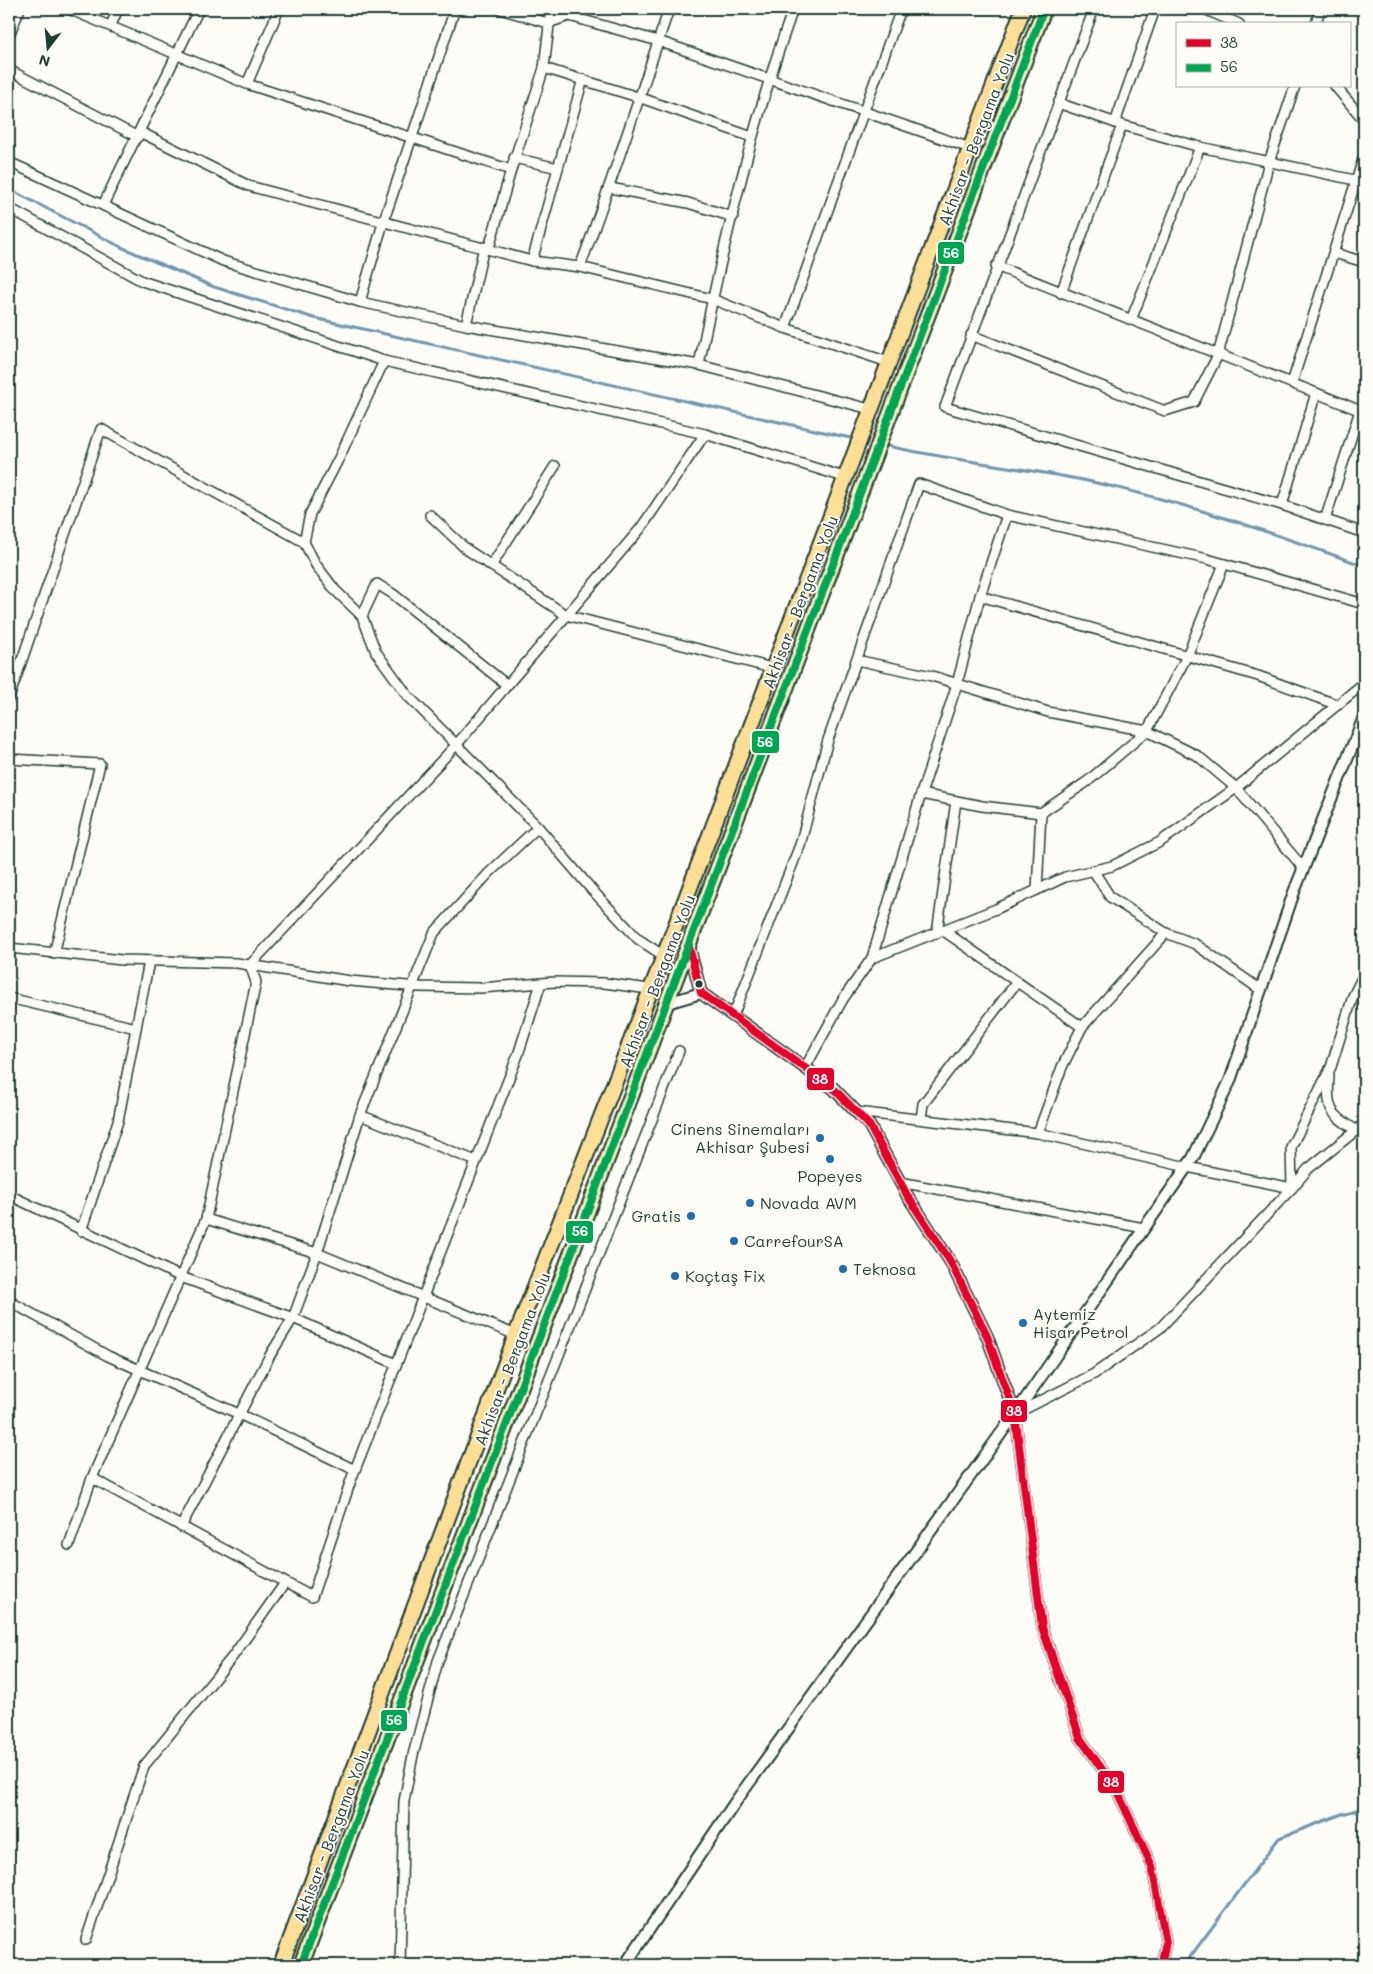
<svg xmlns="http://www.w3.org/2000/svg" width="1373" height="1974" font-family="Mali,sans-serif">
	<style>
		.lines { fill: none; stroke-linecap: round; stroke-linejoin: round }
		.stream { stroke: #6f96ae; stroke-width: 3 }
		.minor-casing { stroke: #1f3d34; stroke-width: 12 }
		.tertiary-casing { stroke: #1f3d34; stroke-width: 14 }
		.primary-casing { stroke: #1f3d34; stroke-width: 18 }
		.minor { stroke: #fdfcf7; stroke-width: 9 }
		.tertiary { stroke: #fdfcf7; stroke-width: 10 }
		.primary { stroke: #fdde96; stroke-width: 14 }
		.bus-1-casing { stroke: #fdfcf7; stroke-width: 11 }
		.bus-2-casing { stroke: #fdfcf7; stroke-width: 11 }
		.bus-1 { stroke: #e4002b; stroke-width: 8 }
		.bus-2 { stroke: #00a651; stroke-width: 8 }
		.bus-dot { fill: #1f3d34; stroke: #fdfcf7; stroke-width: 2 }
		.poi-dot { fill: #1f6fb2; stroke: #fdfcf7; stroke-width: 2 }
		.labels { text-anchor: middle; stroke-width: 4; stroke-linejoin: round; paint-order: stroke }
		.street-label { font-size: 16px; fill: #1f3d34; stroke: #fdfcf7 }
		.poi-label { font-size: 16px; fill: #1f3d34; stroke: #fdfcf7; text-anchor: start }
		.line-badge { stroke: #fdfcf7; stroke-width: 2 }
		.badge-label { font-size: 14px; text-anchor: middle; font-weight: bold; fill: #fff }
	</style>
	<rect width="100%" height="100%" fill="#fdfcf7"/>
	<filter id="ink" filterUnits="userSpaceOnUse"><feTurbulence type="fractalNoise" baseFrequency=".02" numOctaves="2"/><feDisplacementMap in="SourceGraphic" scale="10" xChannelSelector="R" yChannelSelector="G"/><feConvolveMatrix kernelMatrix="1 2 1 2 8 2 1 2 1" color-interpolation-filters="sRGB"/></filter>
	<g filter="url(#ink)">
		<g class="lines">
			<g class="stream">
				<polyline points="9,189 121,247 214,287 314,318 855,439"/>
				<path d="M883 445C952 461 1023 467 1092 482 1185 502 1275 534 1364 566"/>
				<polyline points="1184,1965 1279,1838 1342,1814 1364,1808"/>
			</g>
			<defs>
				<g id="minor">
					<polyline points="69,9 247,84 511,170"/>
					<polyline points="500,9 548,23 569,16 658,41 970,148"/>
					<polyline points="1094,9 945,407 1282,505 1364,533"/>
					<polyline points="1204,9 1239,24"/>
					<polyline points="1316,24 1320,9"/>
					<polyline points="111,25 118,9"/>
					<polyline points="9,35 20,9"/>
					<polyline points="544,68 641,98 752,137"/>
					<polyline points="9,70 138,137"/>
					<polyline points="247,84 279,9"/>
					<polyline points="1335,86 1364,120"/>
					<polyline points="1058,103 1122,125 1200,147 1364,182"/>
					<polyline points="1115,123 1155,9"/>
					<polyline points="140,132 249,186 532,261 580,267 712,299 785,328 888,362"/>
					<polyline points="514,158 558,168"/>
					<polyline points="9,162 223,261 360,302 466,325 699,365 870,409"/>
					<polyline points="610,188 688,203 733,217"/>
					<polyline points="103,205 199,9"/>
					<polyline points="9,208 142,281 384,361 705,434 844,477"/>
					<polyline points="489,248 511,170 544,68 551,9"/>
					<polyline points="1334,253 1364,262"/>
					<polyline points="532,261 583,79"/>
					<polyline points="996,266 1364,412"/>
					<path d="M580 267C612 182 640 95 669 9"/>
					<polyline points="1061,293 1122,125"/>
					<polyline points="360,302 383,223 455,9"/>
					<polyline points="1131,320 1200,147"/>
					<polyline points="466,325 484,247"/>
					<polyline points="785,328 901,9"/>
					<polyline points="971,335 1165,411 1194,402 1218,355 1269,162 1295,86"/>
					<polyline points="384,361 339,458 310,514 304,542 316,565 335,590 362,616 376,652 408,696 538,827 592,890 638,939 664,956"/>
					<path d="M699 365C723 244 752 124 793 9"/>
					<polyline points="1292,383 1364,156"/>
					<polyline points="1282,505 1316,393"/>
					<polyline points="430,515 466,549 566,615 772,668"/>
					<polyline points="1325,520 1360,410"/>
					<polyline points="491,566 555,466"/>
					<polyline points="980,596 1258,676 1338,705"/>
					<polyline points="362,616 377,584 393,594 507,685"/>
					<polyline points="856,660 932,676 1048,712 1147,731 1198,756 1236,788 1304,869"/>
					<polyline points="9,698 101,429 304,542"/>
					<polyline points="9,759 100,764 54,954"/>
					<polyline points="921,794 982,806 1041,813 1088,781 1147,731 1187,656 1224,564"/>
					<polyline points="1093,870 1110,897 1166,933"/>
					<polyline points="1037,890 1041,813"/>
					<polyline points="944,931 1082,1027"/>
					<polyline points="937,933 956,801"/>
					<polyline points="9,948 122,960 237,963 350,981 419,987 481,988 554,982 604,983 649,989"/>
					<polyline points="872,958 921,794 957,684 980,596 1007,515"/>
					<polyline points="9,998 136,1028"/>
					<polyline points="733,1016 800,845 828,740 919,484 1007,515 1207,559 1364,604"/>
					<polyline points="805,1068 843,999 872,958 996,909 1065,877 1112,866 1160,842 1236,788 1364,683"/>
					<path d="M1329 1076C1327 1111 1329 1112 1357 1131H1362"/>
					<polyline points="856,1112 1038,1133 1187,1167 1292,1188 1291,1147 1331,1067 1353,996 1364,974"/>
					<polyline points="360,1115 476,1161"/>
					<polyline points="921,1119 923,1104 1017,982"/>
					<polyline points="1038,1133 1062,1067 1082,1027 1166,933 1195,944 1261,990"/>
					<polyline points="900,1182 1144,1228"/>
					<polyline points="9,1195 181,1277 293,1318 396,1364"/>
					<polyline points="206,1219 317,1253 516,1335"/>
					<polyline points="81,1231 118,1121 149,961"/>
					<polyline points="9,1301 108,1356 239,1414 355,1470"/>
					<polyline points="92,1478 312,1597 351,1480 518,1055 541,983"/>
					<polyline points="181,1527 269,1357 293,1318 317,1253 360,1115 434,933 489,873 538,827"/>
					<polyline points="69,1545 92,1478 206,1219 256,982 250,965 457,744 641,528 705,434"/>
					<polyline points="86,1940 144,1766 233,1656 285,1583"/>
					<polyline points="400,1965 404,1801 413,1755 438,1661 679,1051"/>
					<polyline points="1161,1965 1166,1942 1152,1866 1116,1789 1080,1738 1042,1627 1015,1414 1094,1374 1160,1328 1292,1188 1308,1169 1364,1124"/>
				</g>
				<g id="tertiary">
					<polyline points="689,947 701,993 833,1088 869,1125 907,1195 950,1261 987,1336 1015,1414"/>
					<polyline points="667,1003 701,993"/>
					<polyline points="625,1965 736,1801 1015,1414 1193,1158 1230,1081 1294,892 1364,717"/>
				</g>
				<g id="primary">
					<polyline points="281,1965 516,1335 664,956 1023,9"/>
					<polyline points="301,1965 1044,9"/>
				</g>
			</defs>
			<use href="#minor" class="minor-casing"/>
			<use href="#tertiary" class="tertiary-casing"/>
			<use href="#primary" class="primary-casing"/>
			<use href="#minor" class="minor"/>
			<use href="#tertiary" class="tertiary"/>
			<use href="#primary" class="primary"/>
			<defs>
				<polyline id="bus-1" points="689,947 701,993 833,1088 869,1125 907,1195 950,1261 987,1336 1015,1414 1042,1627 1080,1738 1116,1789 1152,1866 1166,1942 1161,1965"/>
				<polyline id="bus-2" points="301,1965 1044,9"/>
			</defs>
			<use href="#bus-1" class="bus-1-casing"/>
			<use href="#bus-2" class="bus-2-casing"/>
			<use href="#bus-1" class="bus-1"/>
			<use href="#bus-2" class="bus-2"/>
		</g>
	</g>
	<circle class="bus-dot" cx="699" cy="984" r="4.5"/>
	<g class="poi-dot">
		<circle cx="820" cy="1138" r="5"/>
		<circle cx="830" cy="1159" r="5"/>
		<circle cx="750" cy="1203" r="5"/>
		<circle cx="691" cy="1216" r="5"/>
		<circle cx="734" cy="1241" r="5"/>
		<circle cx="843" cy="1269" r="5"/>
		<circle cx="675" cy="1276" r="5"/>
		<circle cx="1023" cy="1323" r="5"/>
	</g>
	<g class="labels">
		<g class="street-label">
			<text transform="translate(976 139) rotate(-69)" y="6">Akhisar - Bergama Yolu</text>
			<text transform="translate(800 602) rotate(-69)" y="6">Akhisar - Bergama Yolu</text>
			<text transform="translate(657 981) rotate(-69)" y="6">Akhisar - Bergama Yolu</text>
			<text transform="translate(512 1359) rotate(-69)" y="6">Akhisar - Bergama Yolu</text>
			<text transform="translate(331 1836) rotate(-69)" y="6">Akhisar - Bergama Yolu</text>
		</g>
		<g class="poi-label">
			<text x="810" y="1135" text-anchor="end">Cinens Sinemaları<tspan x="810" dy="18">Akhisar Şubesi</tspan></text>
			<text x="830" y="1182" text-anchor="middle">Popeyes</text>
			<text x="760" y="1209">Novada AVM</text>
			<text x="681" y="1222" text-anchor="end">Gratis</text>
			<text x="744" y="1247">CarrefourSA</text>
			<text x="853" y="1275">Teknosa</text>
			<text x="685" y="1282">Koçtaş Fix</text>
			<text x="1033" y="1320">Aytemiz<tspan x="1033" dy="18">Hisar Petrol</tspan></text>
		</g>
	</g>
	<g class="line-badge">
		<rect x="937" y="241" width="28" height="24" rx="5" fill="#00a651"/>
		<rect x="751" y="730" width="29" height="24" rx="5" fill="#00a651"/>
		<rect x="806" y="1067" width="29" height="24" rx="5" fill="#e4002b"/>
		<rect x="565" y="1220" width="29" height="24" rx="5" fill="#00a651"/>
		<rect x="1000" y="1399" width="28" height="24" rx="5" fill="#e4002b"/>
		<rect x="380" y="1709" width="28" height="23" rx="5" fill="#00a651"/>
		<rect x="1097" y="1770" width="28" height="24" rx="5" fill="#e4002b"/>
	</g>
	<g class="badge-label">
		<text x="951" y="258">56</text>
		<text x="765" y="747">56</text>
		<text x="820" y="1084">38</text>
		<text x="580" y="1236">56</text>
		<text x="1014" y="1416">38</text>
		<text x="394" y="1725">56</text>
		<text x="1111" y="1787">38</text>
	</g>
	<rect width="1373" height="1974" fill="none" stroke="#fdfcf7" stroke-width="30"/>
	<rect x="15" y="15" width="1343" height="1944" fill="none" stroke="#1f3d34" stroke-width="2" filter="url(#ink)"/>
	<rect x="1176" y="22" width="175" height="65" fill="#fdfcf7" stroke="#a4b0a9"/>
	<rect x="1186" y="39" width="25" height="8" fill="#e4002b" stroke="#a4b0a9"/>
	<text x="1220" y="48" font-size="15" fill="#1f3d34">38</text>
	<rect x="1186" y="64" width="25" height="8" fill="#00a651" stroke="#a4b0a9"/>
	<text x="1220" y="72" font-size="15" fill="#1f3d34">56</text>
	<g transform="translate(48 48) rotate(196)" stroke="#fdfcf7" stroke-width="4" paint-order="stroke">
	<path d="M0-4L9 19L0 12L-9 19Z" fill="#1f3d34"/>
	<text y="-8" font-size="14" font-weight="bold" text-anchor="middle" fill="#1f3d34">N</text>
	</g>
</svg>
